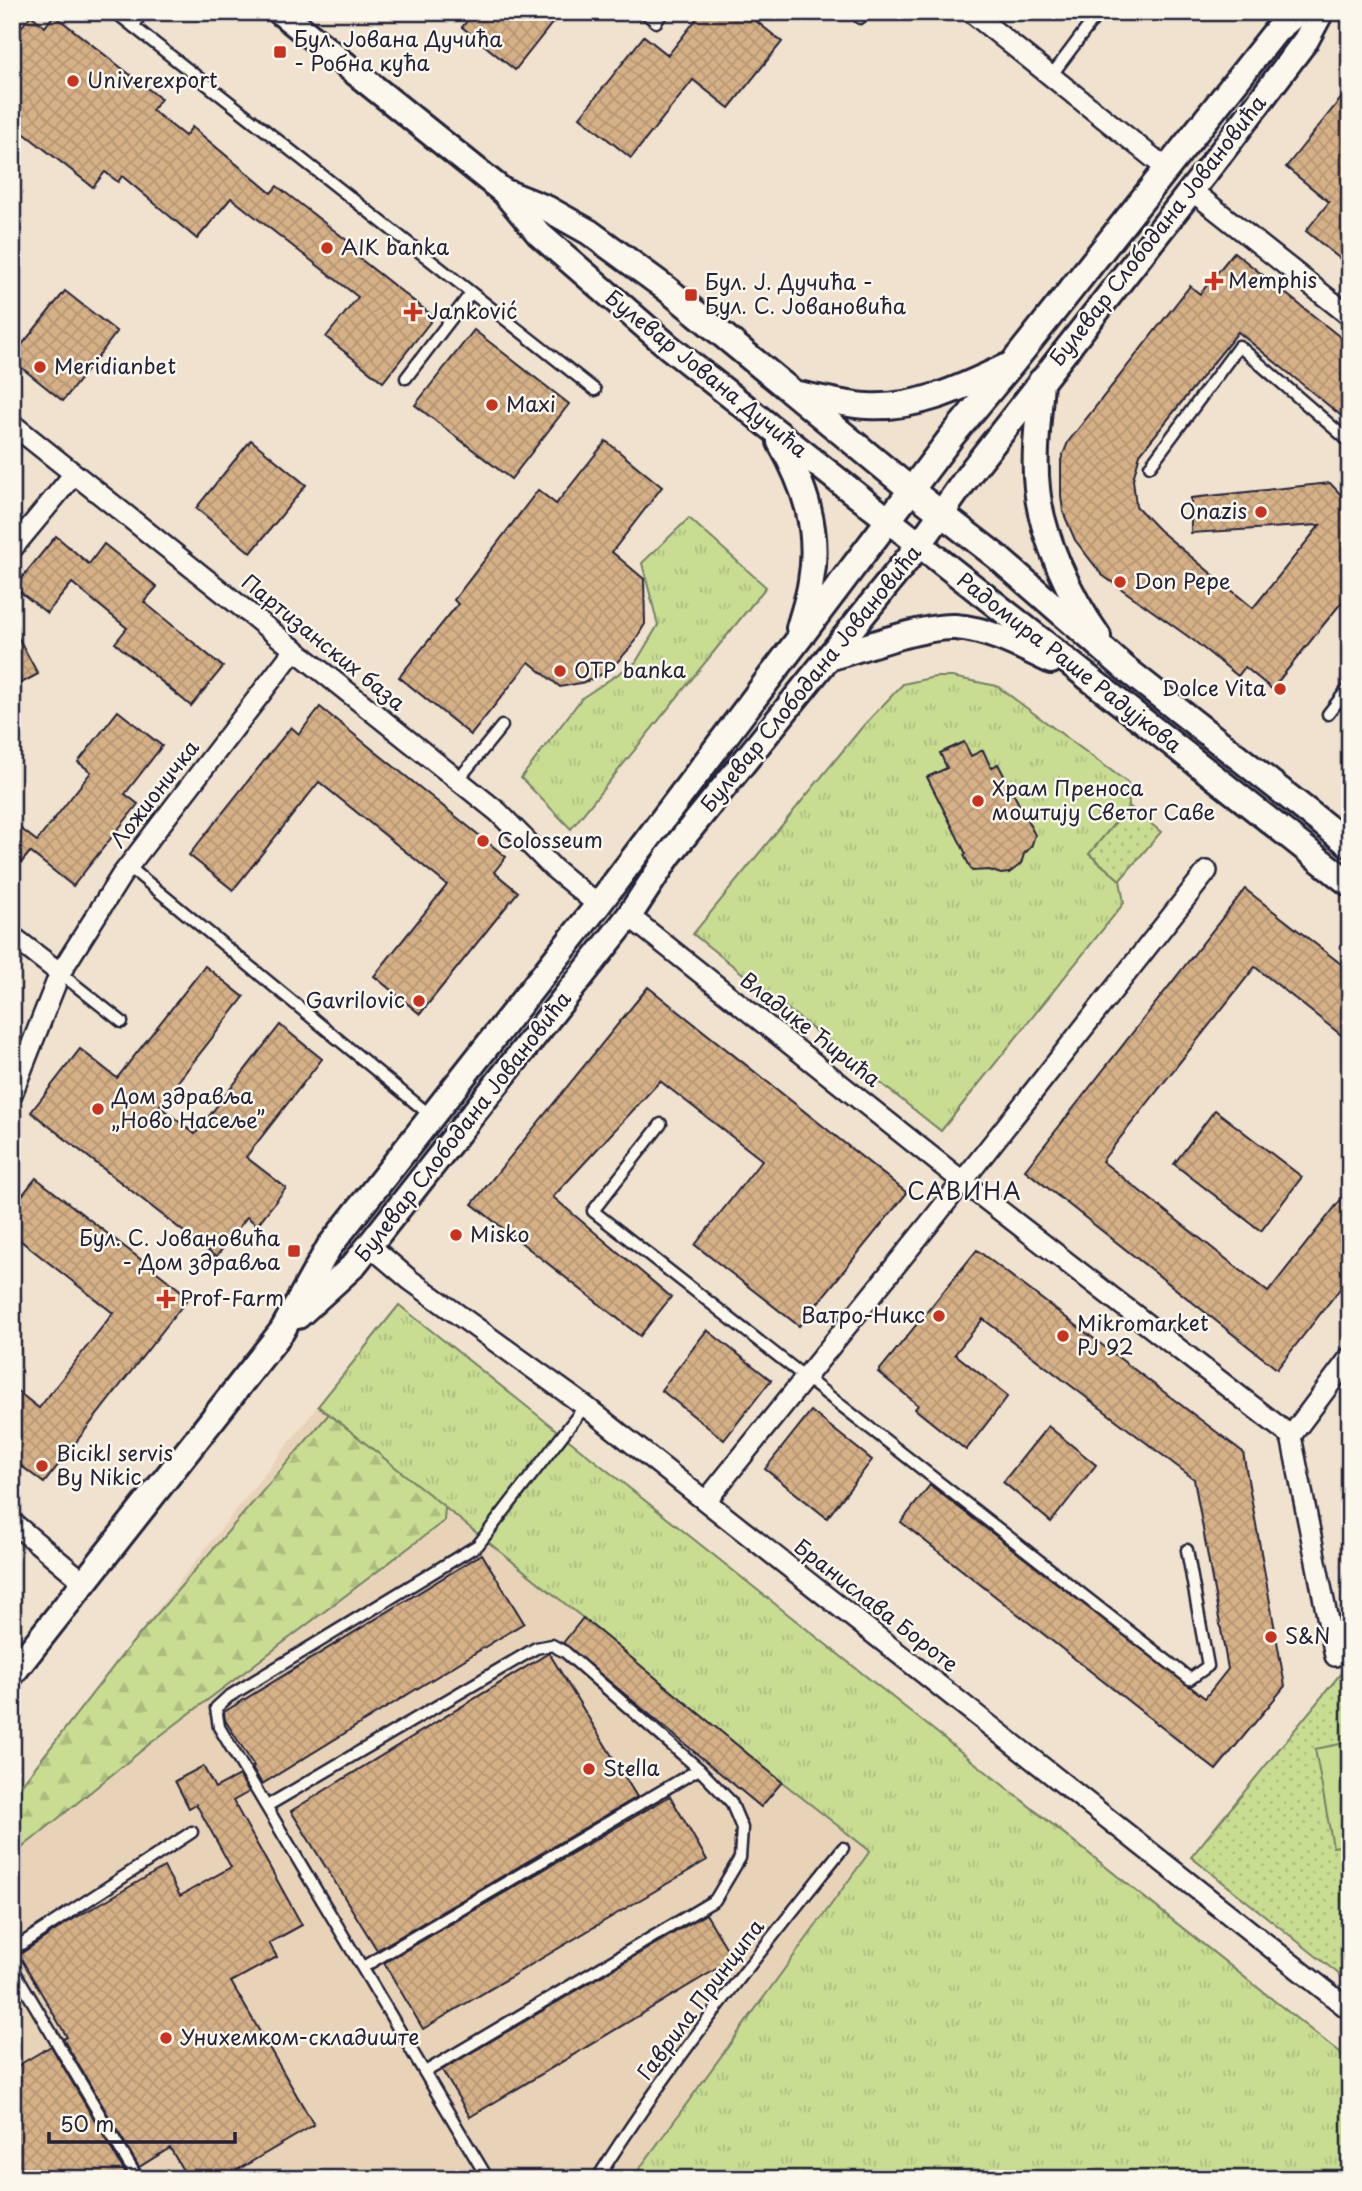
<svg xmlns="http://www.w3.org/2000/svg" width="1362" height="2191" font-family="'Playpen Sans',sans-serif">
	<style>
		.built { fill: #e8d3b9 }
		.grass { fill: url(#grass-tufts); stroke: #758066; stroke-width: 2 }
		.forest { fill: url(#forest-firs); stroke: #758066; stroke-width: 2 }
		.park { fill: url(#park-dots); stroke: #758066; stroke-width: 2 }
		.garden { fill: #c8dd92; stroke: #758066; stroke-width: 2 }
		.building { fill: url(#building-cross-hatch); stroke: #22223b; stroke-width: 2 }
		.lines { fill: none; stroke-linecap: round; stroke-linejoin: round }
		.service-casing { stroke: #22223b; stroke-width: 15 }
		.minor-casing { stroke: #22223b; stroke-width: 24 }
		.tertiary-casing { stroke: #22223b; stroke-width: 30 }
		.service { stroke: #fbf7ec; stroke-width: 10 }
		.minor { stroke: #fbf7ec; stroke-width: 19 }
		.tertiary { stroke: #fbf7ec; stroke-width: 24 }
		.poi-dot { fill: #c8321e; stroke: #fbf7ec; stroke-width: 2.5 }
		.labels { text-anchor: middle; stroke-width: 5; stroke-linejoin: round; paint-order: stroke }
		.poi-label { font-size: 21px; fill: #22223b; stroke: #fbf7ec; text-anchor: start }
		.street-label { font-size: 21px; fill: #22223b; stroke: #fbf7ec }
		.neighbourhood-label { font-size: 23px; letter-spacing: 2px; fill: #22223b; stroke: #fbf7ec }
	</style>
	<defs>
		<pattern id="grass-tufts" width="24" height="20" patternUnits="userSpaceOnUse" patternTransform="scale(1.75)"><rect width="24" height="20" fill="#c8dd92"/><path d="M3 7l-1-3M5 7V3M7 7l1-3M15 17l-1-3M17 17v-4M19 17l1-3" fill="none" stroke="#acbd7f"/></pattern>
		<pattern id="forest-firs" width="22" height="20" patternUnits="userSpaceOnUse" patternTransform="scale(1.75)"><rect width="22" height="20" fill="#c8dd92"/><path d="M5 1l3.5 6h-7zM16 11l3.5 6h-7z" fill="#acbd7f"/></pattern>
		<pattern id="park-dots" width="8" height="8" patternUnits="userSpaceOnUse" patternTransform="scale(1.75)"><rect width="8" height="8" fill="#c8dd92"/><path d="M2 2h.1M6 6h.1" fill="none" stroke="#acbd7f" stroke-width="1.8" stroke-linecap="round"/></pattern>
		<pattern id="building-cross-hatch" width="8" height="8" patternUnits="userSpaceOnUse" patternTransform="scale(1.75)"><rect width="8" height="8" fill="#d6b087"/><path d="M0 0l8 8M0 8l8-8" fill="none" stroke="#b79775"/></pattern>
	</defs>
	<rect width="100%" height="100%" fill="#f0e2ce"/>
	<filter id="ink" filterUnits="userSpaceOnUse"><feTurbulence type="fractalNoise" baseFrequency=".0143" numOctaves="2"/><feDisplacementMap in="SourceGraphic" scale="14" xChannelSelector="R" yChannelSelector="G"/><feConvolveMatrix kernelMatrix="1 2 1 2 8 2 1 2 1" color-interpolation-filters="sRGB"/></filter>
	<g filter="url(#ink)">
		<polygon class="built" points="318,1406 583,1618 563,1644 760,1807 782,1782 870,1851 632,2179 12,2179 12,1794"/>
		<g class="grass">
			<polygon points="689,518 766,587 571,829 521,778 582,698 636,662 658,625 642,563"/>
			<polygon points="935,677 952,677 997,686 1128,783 1129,806 1089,854 1120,880 1124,903 941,1131 693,934 863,726 903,684"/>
			<polygon points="399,1305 1350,2061 1350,2179 632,2179 870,1851 782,1782 583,1618 318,1406"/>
		</g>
		<polygon class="forest" points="329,1414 445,1507 444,1521 152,1742 12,1856 12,1797 127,1649"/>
		<g class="park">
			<polygon points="1129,806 1161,832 1120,880 1089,854"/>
			<polygon points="1350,1662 1350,1983 1191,1857"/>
		</g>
		<polygon class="garden" points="1350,1742 1350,1844 1333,1847 1315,1749"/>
		<g class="building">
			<polygon points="474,12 561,12 515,70 462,27"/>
			<polygon points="702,12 745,12 782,42 729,108 693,80 631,158 580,117 644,36 668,55"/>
			<polygon points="31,15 45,27 54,15 161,99 152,110 185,136 192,127 271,193 277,186 358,249 354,254 434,317 383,382 326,337 358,297 231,198 197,239 122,176 118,182 105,172 93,187 12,124 12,39"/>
			<polygon points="1350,87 1350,267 1306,231 1329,202 1286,167"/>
			<polygon points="1234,252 1350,345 1350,423 1238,332 1140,454 1133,479 1136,506 1159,530 1253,608 1320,525 1191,533 1191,498 1330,483 1343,497 1350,489 1350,592 1272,689 1245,667 1238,676 1193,640 1102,575 1075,540 1063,512 1061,495 1061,460 1068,442 1190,286 1200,294"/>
			<polygon points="65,291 117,332 63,401 12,360 12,357"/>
			<polygon points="474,330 569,404 511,479 415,405"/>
			<polygon points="251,440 306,485 251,553 196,508"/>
			<polygon points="606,441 662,487 612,552 644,579 645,624 631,647 609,671 585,682 560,687 529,662 471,735 399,677 458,604 454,600 538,490 556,504"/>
			<polygon points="56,536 89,564 104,544 157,587 144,602 223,667 191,706 115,643 127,628 72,583 47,613 14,587"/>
			<polygon points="12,626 38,674 12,688"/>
			<polygon points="320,707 506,857 494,872 518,892 420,1014 374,976 447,885 319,782 233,890 189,855 291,727 299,734"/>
			<polygon points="118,711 162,746 125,794 138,804 73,886 30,852 12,874 12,822 37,841 91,772 78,762"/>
			<polygon points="964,742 971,756 983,750 991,768 998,764 1035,835 1031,847 1024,854 1021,864 1009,873 1001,874 989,870 972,871 964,855 966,854 927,777 947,768 940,753"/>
			<polygon points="1245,889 1350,971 1350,1042 1255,967 1102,1161 1268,1292 1350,1188 1350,1276 1277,1369 1025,1170"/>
			<polygon points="205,966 244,997 159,1106 195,1134 280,1025 322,1059 246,1157 286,1188 257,1225 247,1217 216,1257 31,1112 80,1049 117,1078"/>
			<polygon points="648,987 907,1193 799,1326 695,1245 762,1160 660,1081 553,1197 671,1297 640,1336 472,1204"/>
			<polygon points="1215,1110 1302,1177 1261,1231 1174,1164"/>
			<polygon points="36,1178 189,1297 44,1483 12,1459 12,1387 39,1408 113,1313 12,1234 12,1208"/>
			<polygon points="977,1250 1243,1452 1285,1686 1216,1770 901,1522 930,1485 1205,1698 1228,1669 1194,1479 983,1319 955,1354 1008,1396 966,1450 915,1409 918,1405 878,1372"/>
			<polygon points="707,1330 771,1380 724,1440 661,1390"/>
			<polygon points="811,1411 872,1460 827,1518 765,1469"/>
			<polygon points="1048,1426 1096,1465 1051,1522 1003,1482"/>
			<polygon points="482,1554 524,1623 262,1784 252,1767 254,1766 225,1720 224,1712"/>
			<polygon points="583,1618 782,1782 761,1807 563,1643"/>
			<polygon points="549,1653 637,1797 377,1950 291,1811"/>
			<polygon points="203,1766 215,1788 239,1775 249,1792 233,1801 302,1925 269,1943 277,1957 231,1982 314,2125 222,2179 188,2179 170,2148 139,2167 63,2039 67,2037 19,1955 65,1924 164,1867 180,1896 231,1867 196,1804 189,1808 175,1781"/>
			<polygon points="670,1796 707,1860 423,2029 384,1963"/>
			<polygon points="706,1914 733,1959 470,2117 442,2070"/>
			<polygon points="51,2046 126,2174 119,2179 12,2179 12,2069"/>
		</g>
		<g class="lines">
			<defs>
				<g id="service">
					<polyline points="115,12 595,390"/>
					<polyline points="644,12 656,22 663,12"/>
					<polyline points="860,18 865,12"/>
					<polyline points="134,27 141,12"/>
					<polyline points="1051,76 1099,12"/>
					<polyline points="406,378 471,293"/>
					<polyline points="1150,466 1239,346 1350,442"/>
					<polyline points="1328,714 1350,686"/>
					<polyline points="458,780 502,726"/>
					<polyline points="128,866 430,1115"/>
					<polyline points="60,973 122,1022"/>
					<polyline points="661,1124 593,1211 1190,1679 1208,1666 1187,1550"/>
					<polyline points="267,1806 536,1648 552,1645 565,1652 699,1769 731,1802 742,1828 740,1858 715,1900 425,2072"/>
					<polyline points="12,1950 192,1832"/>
					<polyline points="12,1967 138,2179"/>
					<polyline points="363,1967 699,1769"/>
					<polyline points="488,2179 219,1727 216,1708 228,1697 478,1545 585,1406"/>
					<path d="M597 2179C670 2062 757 1956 843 1848"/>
				</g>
				<g id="minor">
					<polyline points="971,12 1167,169"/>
					<polyline points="1191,190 1350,316"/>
					<polyline points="12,424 498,812 553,868 598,905"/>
					<polyline points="12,549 74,474"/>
					<polyline points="629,916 962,1181 1291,1436 1350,1357"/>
					<polyline points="12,936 60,973"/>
					<polyline points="12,1094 60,973 121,876 295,649"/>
					<polyline points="369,1245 410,1280 585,1406 1350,2010"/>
					<polyline points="1291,1436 1335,1656"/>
					<polyline points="706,1501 933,1219 1207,871"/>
					<polyline points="12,1522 84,1582"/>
				</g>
				<g id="tertiary">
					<polyline points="280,12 504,192 539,234 669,347 1350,884"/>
					<polyline points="505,192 548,209 589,232 667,289 911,490 996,556 1126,669 1350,845"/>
					<path d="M1041 381C1039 416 1033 454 1037 488 1041 535 1070 597 1098 636"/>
					<path d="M798 394C820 398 844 405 867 406 917 409 961 388 1005 367"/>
					<path d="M780 442C805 486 820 530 811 581 809 597 803 613 799 628"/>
					<path d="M828 658C860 649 925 625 955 627 988 629 1022 647 1051 661"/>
					<polyline points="298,1316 353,1266 629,916 669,855 919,545 973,469 1223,150 1306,40 1321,12"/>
					<polyline points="12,1674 282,1331 329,1247 598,905 952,436 1012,364 1276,31 1298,12"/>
				</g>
			</defs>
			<use href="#service" class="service-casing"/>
			<use href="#minor" class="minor-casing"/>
			<use href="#tertiary" class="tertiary-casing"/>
			<use href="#service" class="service"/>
			<use href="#minor" class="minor"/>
			<use href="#tertiary" class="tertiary"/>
		</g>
	</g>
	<g class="poi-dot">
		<rect x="273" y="45" width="14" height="14" rx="3.5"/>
		<circle cx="73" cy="81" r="7"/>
		<circle cx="327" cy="248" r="7"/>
		<path d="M1210.5 270.5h7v7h7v7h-7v7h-7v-7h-7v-7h7z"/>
		<rect x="684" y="288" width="14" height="14" rx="3.5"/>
		<path d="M409.5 301.5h7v7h7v7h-7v7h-7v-7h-7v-7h7z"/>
		<circle cx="40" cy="367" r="7"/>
		<circle cx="492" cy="405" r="7"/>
		<circle cx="1261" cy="512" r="7"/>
		<circle cx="1120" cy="582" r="7"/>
		<circle cx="560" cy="671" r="7"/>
		<circle cx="1280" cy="689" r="7"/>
		<circle cx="978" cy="801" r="7"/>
		<circle cx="483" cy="841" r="7"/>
		<circle cx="419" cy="1001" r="7"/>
		<circle cx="98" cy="1109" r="7"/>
		<circle cx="456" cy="1235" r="7"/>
		<rect x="287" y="1244" width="14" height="14" rx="3.5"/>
		<path d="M162.5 1288.5h7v7h7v7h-7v7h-7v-7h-7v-7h7z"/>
		<circle cx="939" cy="1316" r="7"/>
		<circle cx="1063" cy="1336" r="7"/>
		<circle cx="42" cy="1466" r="7"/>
		<circle cx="1271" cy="1637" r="7"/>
		<circle cx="589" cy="1769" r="7"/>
		<circle cx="166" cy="2038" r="7"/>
	</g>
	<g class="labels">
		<g class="poi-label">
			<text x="294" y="47">Бул. Јована Дучића<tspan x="294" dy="24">- Робна кућа</tspan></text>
			<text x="87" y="88">Univerexport</text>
			<text x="341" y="255">AIK banka</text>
			<text x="1228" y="288">Memphis</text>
			<text x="705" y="290">Бул. Ј. Дучића -<tspan x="705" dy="24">Бул. С. Јовановића</tspan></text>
			<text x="427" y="319">Janković</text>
			<text x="54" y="374">Meridianbet</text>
			<text x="506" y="412">Maxi</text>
			<text x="1247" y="519" text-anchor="end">Onazis</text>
			<text x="1134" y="589">Don Pepe</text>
			<text x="574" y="678">OTP banka</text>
			<text x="1266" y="696" text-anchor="end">Dolce Vita</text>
			<text x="992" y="796">Храм Преноса<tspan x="992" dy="24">моштију Светог Саве</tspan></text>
			<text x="497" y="848">Colosseum</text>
			<text x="405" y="1008" text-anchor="end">Gavrilovic</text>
			<text x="112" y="1104">Дом здравља<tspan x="112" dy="24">„Ново Насеље”</tspan></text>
			<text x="470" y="1242">Misko</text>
			<text x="280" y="1246" text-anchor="end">Бул. С. Јовановића<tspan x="280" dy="24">- Дом здравља</tspan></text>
			<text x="180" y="1306">Prof-Farm</text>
			<text x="925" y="1323" text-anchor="end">Ватро-Никс</text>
			<text x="1077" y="1331">Mikromarket<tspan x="1077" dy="24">PJ 92</tspan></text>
			<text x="56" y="1461">Bicikl servis<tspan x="56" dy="24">By Nikic</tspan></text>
			<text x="1285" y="1644">S&amp;N</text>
			<text x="603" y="1776">Stella</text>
			<text x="180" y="2045">Унихемком-складиште</text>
		</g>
		<g class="street-label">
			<text transform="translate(1158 231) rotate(-52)" y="7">Булевар Слободана Јовановића</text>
			<text transform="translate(706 374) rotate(39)" y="7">Булевар Јована Дучића</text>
			<text transform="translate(323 643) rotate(39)" y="7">Партизанских база</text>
			<text transform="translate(1069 663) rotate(38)" y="7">Радомира Раше Радујкова</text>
			<text transform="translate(811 679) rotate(-51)" y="7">Булевар Слободана Јовановића</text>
			<text transform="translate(155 794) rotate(-52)" y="7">Ложионичка</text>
			<text transform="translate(810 1030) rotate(38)" y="7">Владике Ћирића</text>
			<text transform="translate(463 1127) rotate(-52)" y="7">Булевар Слободана Јовановића</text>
			<text transform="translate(876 1606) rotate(38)" y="7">Бранислава Бороте</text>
			<text transform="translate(701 2000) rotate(-53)" y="7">Гаврила Принципа</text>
		</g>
		<g class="neighbourhood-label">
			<text x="965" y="1200">САВИНА</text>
		</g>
	</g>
	<rect width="1362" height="2191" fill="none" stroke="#fbf7ec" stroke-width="42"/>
	<rect x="21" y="21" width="1320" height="2149" fill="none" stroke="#22223b" stroke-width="2.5" filter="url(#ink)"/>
	<path d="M49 2132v10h186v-10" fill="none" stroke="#22223b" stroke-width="3.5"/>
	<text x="60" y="2132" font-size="21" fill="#22223b" stroke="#fbf7ec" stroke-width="5" paint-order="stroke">50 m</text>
</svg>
